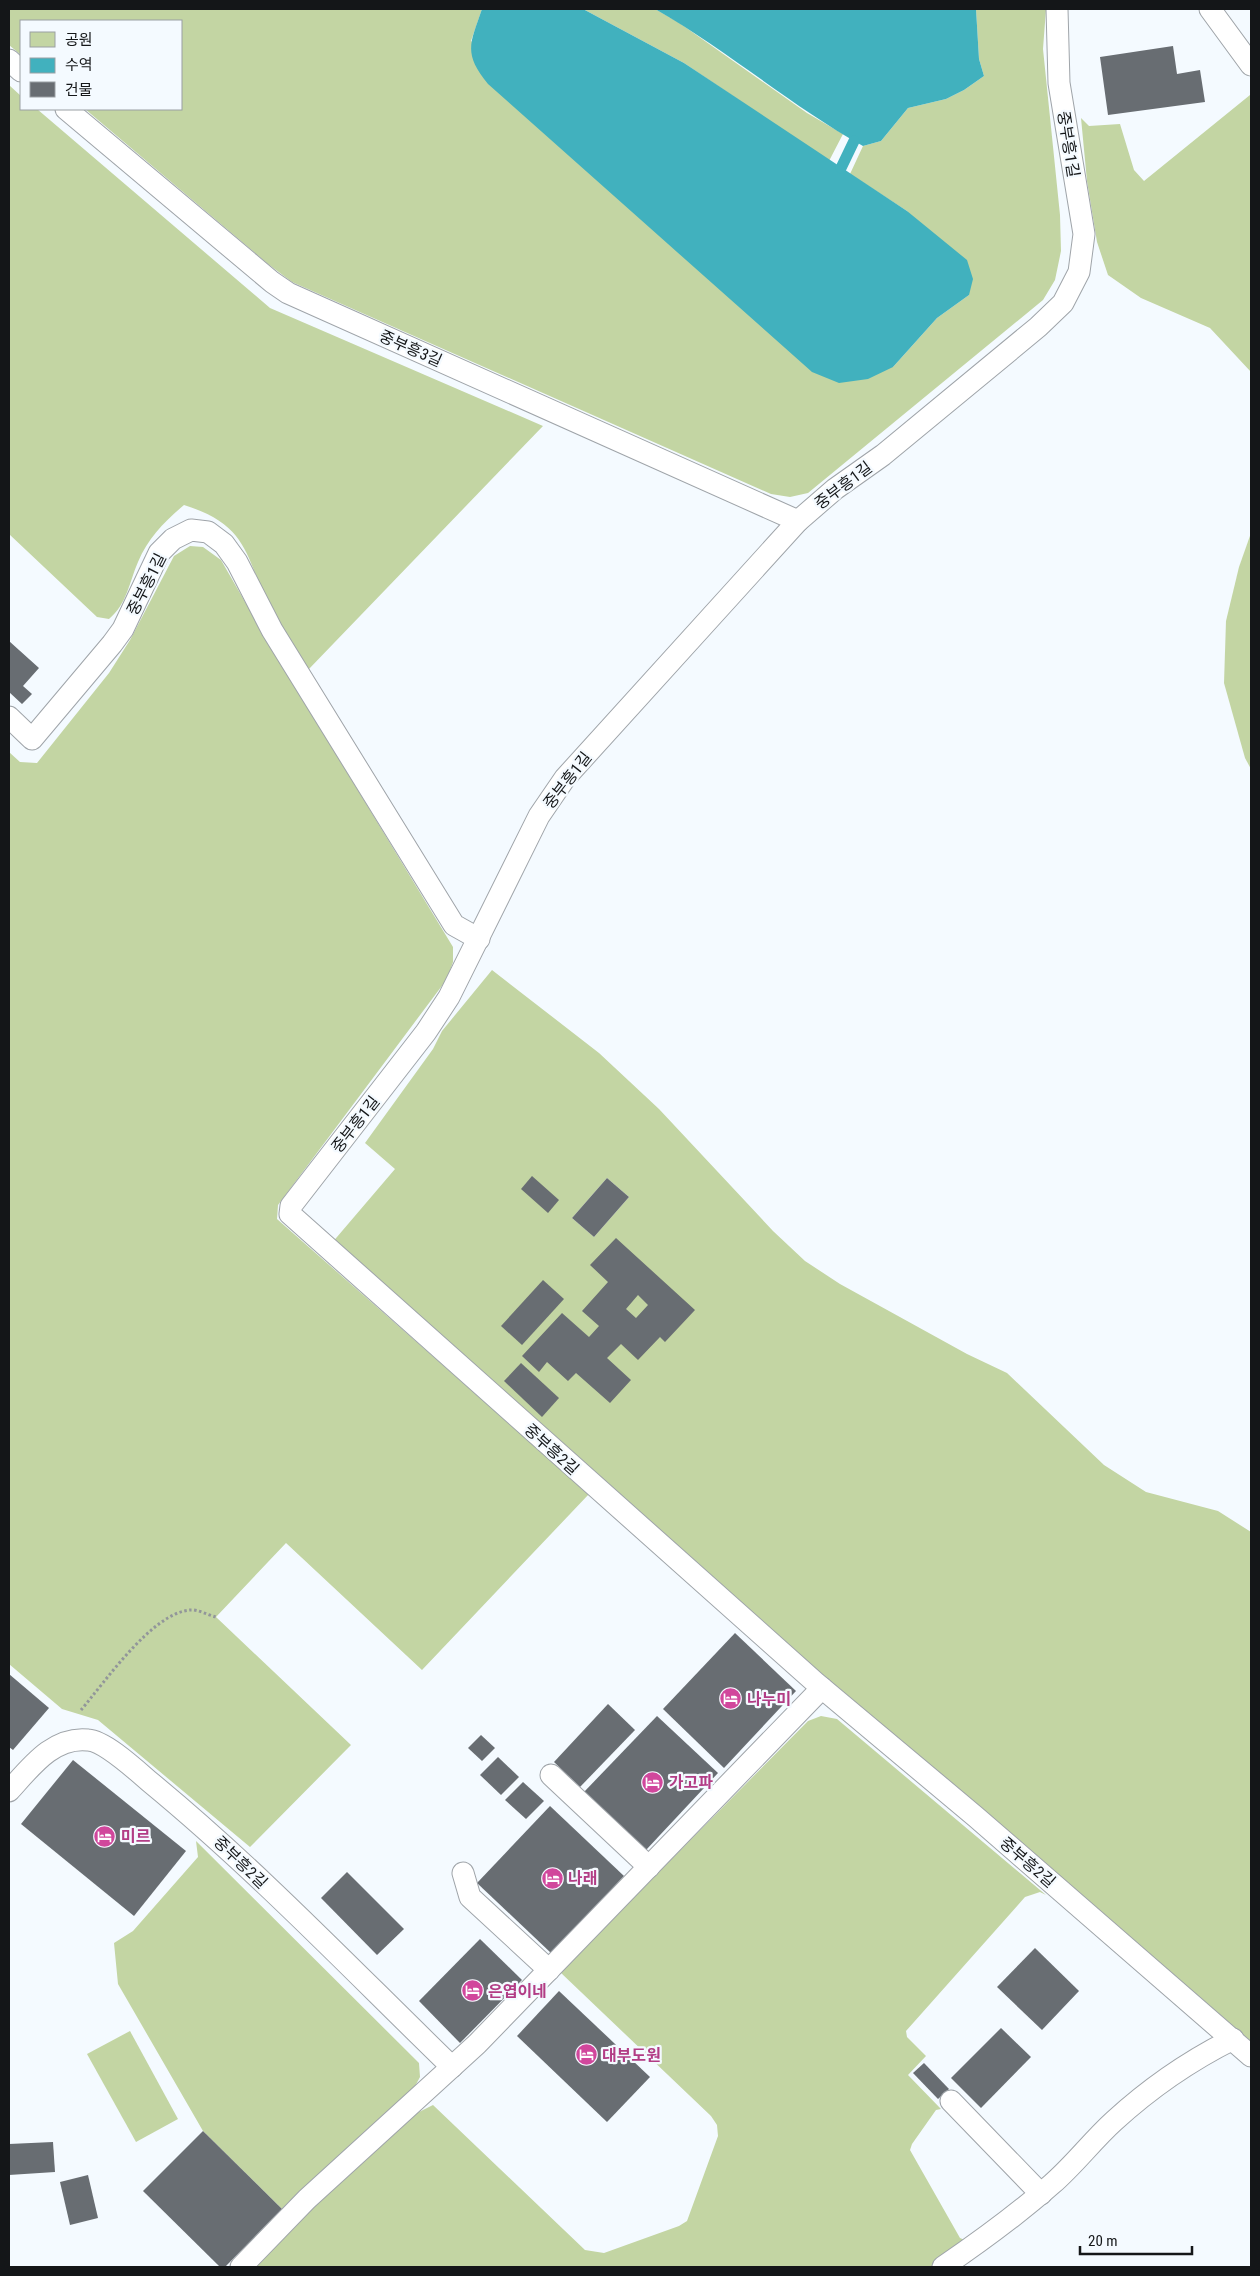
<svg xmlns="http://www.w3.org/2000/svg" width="1260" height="2276" font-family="'Roboto Condensed','Noto Sans KR',sans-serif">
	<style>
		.green { fill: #c3d5a3; fill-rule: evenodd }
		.water { fill: #41b1be }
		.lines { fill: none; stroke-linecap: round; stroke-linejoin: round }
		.stream { stroke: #41b1be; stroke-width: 11 }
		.building { fill: #686d72; fill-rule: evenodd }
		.service-casing { stroke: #9fa4a9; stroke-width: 23 }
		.path { stroke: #92969a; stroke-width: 3; stroke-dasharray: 2.5 2.5; stroke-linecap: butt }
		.service { stroke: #fff; stroke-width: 21 }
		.labels { text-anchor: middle; stroke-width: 4.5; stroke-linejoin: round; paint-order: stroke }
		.street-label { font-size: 16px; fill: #141618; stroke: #f4faff }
		.hotel-label { font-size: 16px; font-weight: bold; fill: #b23c85; stroke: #f4faff; text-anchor: start }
	</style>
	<rect width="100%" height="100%" fill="#f4faff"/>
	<g class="green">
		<polygon points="9,9 482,9 471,41 893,367 937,318 969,295 907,211 850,174 863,146 881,141 908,108 946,99 964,90 984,76 979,59 976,9 1046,9 1043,49 1060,215 1061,251 1055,280 1043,300 808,493 790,497 771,494 292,282 268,264 85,109 181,109 181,21 21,21 21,55 9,45"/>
		<polygon points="583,9 655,9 678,22 807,113 843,134 829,161 684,63"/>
		<path d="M9 85 21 96V109H37L270 308 543 426 308 670C296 650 283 631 272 611 244 557 251 526 184 505 165 521 148 538 138 562 129 583 127 604 109 619L97 617 9 534Z"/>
		<polygon points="1250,95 1251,96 1251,372 1210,328 1141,298 1108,275 1097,242 1087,181 1081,118 1089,126 1120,124 1134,170 1144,181"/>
		<polygon points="1251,533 1251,769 1245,758 1224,683 1226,621 1239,567"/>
		<polygon points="190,546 203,547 221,560 271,647 453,947 453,962 447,979 278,1205 277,1219 589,1494 422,1670 286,1543 216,1617 351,1745 250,1847 98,1720 62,1709 9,1664 9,752 20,762 37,763 109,673 130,640 174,556"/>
		<path d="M492 970 599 1053 659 1109 773 1231 805 1261 840 1284 967 1354 1007 1373 1104 1465 1146 1492 1218 1511 1251 1532V2047L828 1684 331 1244 395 1169 365 1143 433 1049 442 1031ZM607 1178 629 1197 594 1237 572 1218Z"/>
		<polygon points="821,1716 837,1719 1046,1895 1040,1892 1025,1897 906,2031 907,2037 926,2056 908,2075 941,2109 936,2110 912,2144 910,2150 960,2238 967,2241 931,2267 251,2267 315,2203 417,2113 433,2105 585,2250 604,2253 679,2226 687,2221 718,2136 717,2125 711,2116 560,1972 808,1721"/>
		<polygon points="196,1841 419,2063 420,2077 413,2090 282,2209 203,2131 118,1984 114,1943 133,1931 198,1857"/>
		<polygon points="130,2031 178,2119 136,2142 87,2054"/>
	</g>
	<g class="water">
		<path d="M482 9H583L684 63 907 211 967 260 973 279 969 295 937 318 893 367 868 379 839 383 812 372 488 84C463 53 470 44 482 9Z"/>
		<path d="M655 9H976L979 59 984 76 964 90 946 99 908 108 881 141 863 146C790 105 727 50 655 9Z"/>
	</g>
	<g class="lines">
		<polyline class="stream" points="841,168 854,141"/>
	</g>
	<g class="building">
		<polygon points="1173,46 1177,74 1200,70 1205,102 1108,115 1100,57"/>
		<polygon points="9,641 39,668 23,686 32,694 22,704 9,692"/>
		<polygon points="532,1176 559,1200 548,1213 521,1189"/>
		<polygon points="607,1178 629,1197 594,1237 572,1218"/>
		<path d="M616 1238 695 1310 665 1342 660 1337 638 1360 621 1344 607 1358 631 1380 610 1403 576 1373 568 1381 547 1362 539 1372 522 1356 562 1313 589 1337 599 1326 582 1311 608 1282 590 1265ZM638 1295 648 1305 636 1318 626 1309Z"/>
		<polygon points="543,1280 564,1299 522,1345 501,1326"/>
		<polygon points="521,1363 559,1398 542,1417 504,1381"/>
		<polygon points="735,1633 796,1691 724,1768 663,1709"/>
		<polygon points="9,1674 49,1708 13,1750 9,1747"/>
		<polygon points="608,1704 635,1730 580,1787 554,1762"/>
		<polygon points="657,1716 718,1773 646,1850 584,1792"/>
		<polygon points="481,1735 495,1748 482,1761 468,1748"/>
		<polygon points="498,1757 519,1777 501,1795 480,1775"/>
		<polygon points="73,1760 186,1851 134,1916 21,1824"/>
		<polygon points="523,1782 544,1801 526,1819 505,1800"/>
		<polygon points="550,1806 624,1876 551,1953 477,1883"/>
		<polygon points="347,1872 404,1929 377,1955 321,1898"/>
		<polygon points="480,1939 522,1980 460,2043 419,2001"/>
		<polygon points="1035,1948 1079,1991 1042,2030 997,1987"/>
		<polygon points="559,1991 650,2077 607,2122 517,2036"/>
		<polygon points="1001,2028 1031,2057 981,2108 951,2078"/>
		<polygon points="924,2063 949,2089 938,2099 913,2073"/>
		<polygon points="203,2131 282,2209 225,2267 220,2267 143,2191"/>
		<polygon points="53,2142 55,2172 9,2175 9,2144"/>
		<polygon points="88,2175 98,2218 70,2225 60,2182"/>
	</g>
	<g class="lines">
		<defs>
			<g id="service">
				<polyline points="1057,9 1059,83 1084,234 1079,272 1063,303 1038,327 883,455 835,489 798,521 565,778 539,816 449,997 426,1032 291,1206 290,1214 816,1683 976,1817 1251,2056"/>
				<polyline points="1210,9 1251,65"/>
				<polyline points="9,60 21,71"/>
				<polyline points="66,109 272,282 288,293 798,521"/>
				<polyline points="9,717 32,739 112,644 123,629 159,553 173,539 191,530 208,532 224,544 237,562 272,630 454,925 479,939"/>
				<polyline points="551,1775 649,1867"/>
				<path d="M9 1791C30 1768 53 1736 88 1740 105 1741 136 1770 150 1782 257 1870 353 1971 452 2067"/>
				<polyline points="463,1873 470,1897 549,1970"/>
				<polyline points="951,2101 1041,2194"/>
				<polyline points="241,2267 307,2199 477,2044 822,1688"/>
				<path d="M943 2267C981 2241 1018 2214 1052 2184 1074 2165 1092 2141 1114 2121 1150 2088 1189 2061 1233 2039"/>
			</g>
		</defs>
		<use href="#service" class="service-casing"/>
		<path class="path" d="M81 1710C105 1682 152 1613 190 1610 197 1609 208 1615 216 1617"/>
		<use href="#service" class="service"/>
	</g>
	<defs>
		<symbol id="hotel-disc" viewBox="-11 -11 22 22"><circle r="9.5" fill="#d1479c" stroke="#f4faff"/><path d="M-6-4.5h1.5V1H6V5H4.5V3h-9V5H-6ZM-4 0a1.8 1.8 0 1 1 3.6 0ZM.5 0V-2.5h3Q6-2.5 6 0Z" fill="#fff"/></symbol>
	</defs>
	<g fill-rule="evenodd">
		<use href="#hotel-disc" x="718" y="1686" width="25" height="25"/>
		<use href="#hotel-disc" x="640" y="1770" width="25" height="25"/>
		<use href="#hotel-disc" x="92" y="1824" width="25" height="25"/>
		<use href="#hotel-disc" x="540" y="1866" width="25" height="25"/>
		<use href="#hotel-disc" x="460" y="1978" width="25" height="25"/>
		<use href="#hotel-disc" x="574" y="2042" width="25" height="25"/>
	</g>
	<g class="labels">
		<g class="street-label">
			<text transform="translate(1069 144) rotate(81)" y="6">중부흥1길</text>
			<text transform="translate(411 348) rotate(24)" y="6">중부흥3길</text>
			<text transform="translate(843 485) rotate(-37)" y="6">중부흥1길</text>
			<text transform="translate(146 584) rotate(-63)" y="6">중부흥1길</text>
			<text transform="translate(567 780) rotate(-52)" y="6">중부흥1길</text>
			<text transform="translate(355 1124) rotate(-52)" y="6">중부흥1길</text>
			<text transform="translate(552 1449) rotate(42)" y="6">중부흥2길</text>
			<text transform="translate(241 1862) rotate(44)" y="6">중부흥2길</text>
			<text transform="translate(1028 1862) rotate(41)" y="6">중부흥2길</text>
		</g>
		<g class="hotel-label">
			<text x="747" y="1705">나누미</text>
			<text x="669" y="1788">가고파</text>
			<text x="121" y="1842">미르</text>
			<text x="568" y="1884">나래</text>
			<text x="488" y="1997">은엽이네</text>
			<text x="602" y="2061">대부도원</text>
		</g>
	</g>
	<rect width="1260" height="2276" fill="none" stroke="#141618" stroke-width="20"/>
	<rect x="20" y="20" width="162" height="90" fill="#f4faff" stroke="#9a9fa3"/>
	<rect x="30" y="32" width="25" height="15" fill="#c3d5a3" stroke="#9a9fa3"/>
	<text x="65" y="45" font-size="15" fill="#141618">공원</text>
	<rect x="30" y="58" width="25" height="15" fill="#41b1be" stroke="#9a9fa3"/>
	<text x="65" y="70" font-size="15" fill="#141618">수역</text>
	<rect x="30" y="82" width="25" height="15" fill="#686d72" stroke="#9a9fa3"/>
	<text x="65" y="95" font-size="15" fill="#141618">건물</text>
	<path d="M1080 2246v8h112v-8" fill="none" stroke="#141618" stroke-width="2.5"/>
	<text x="1088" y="2246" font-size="15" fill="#141618" stroke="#f4faff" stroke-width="4" paint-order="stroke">20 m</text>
</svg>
